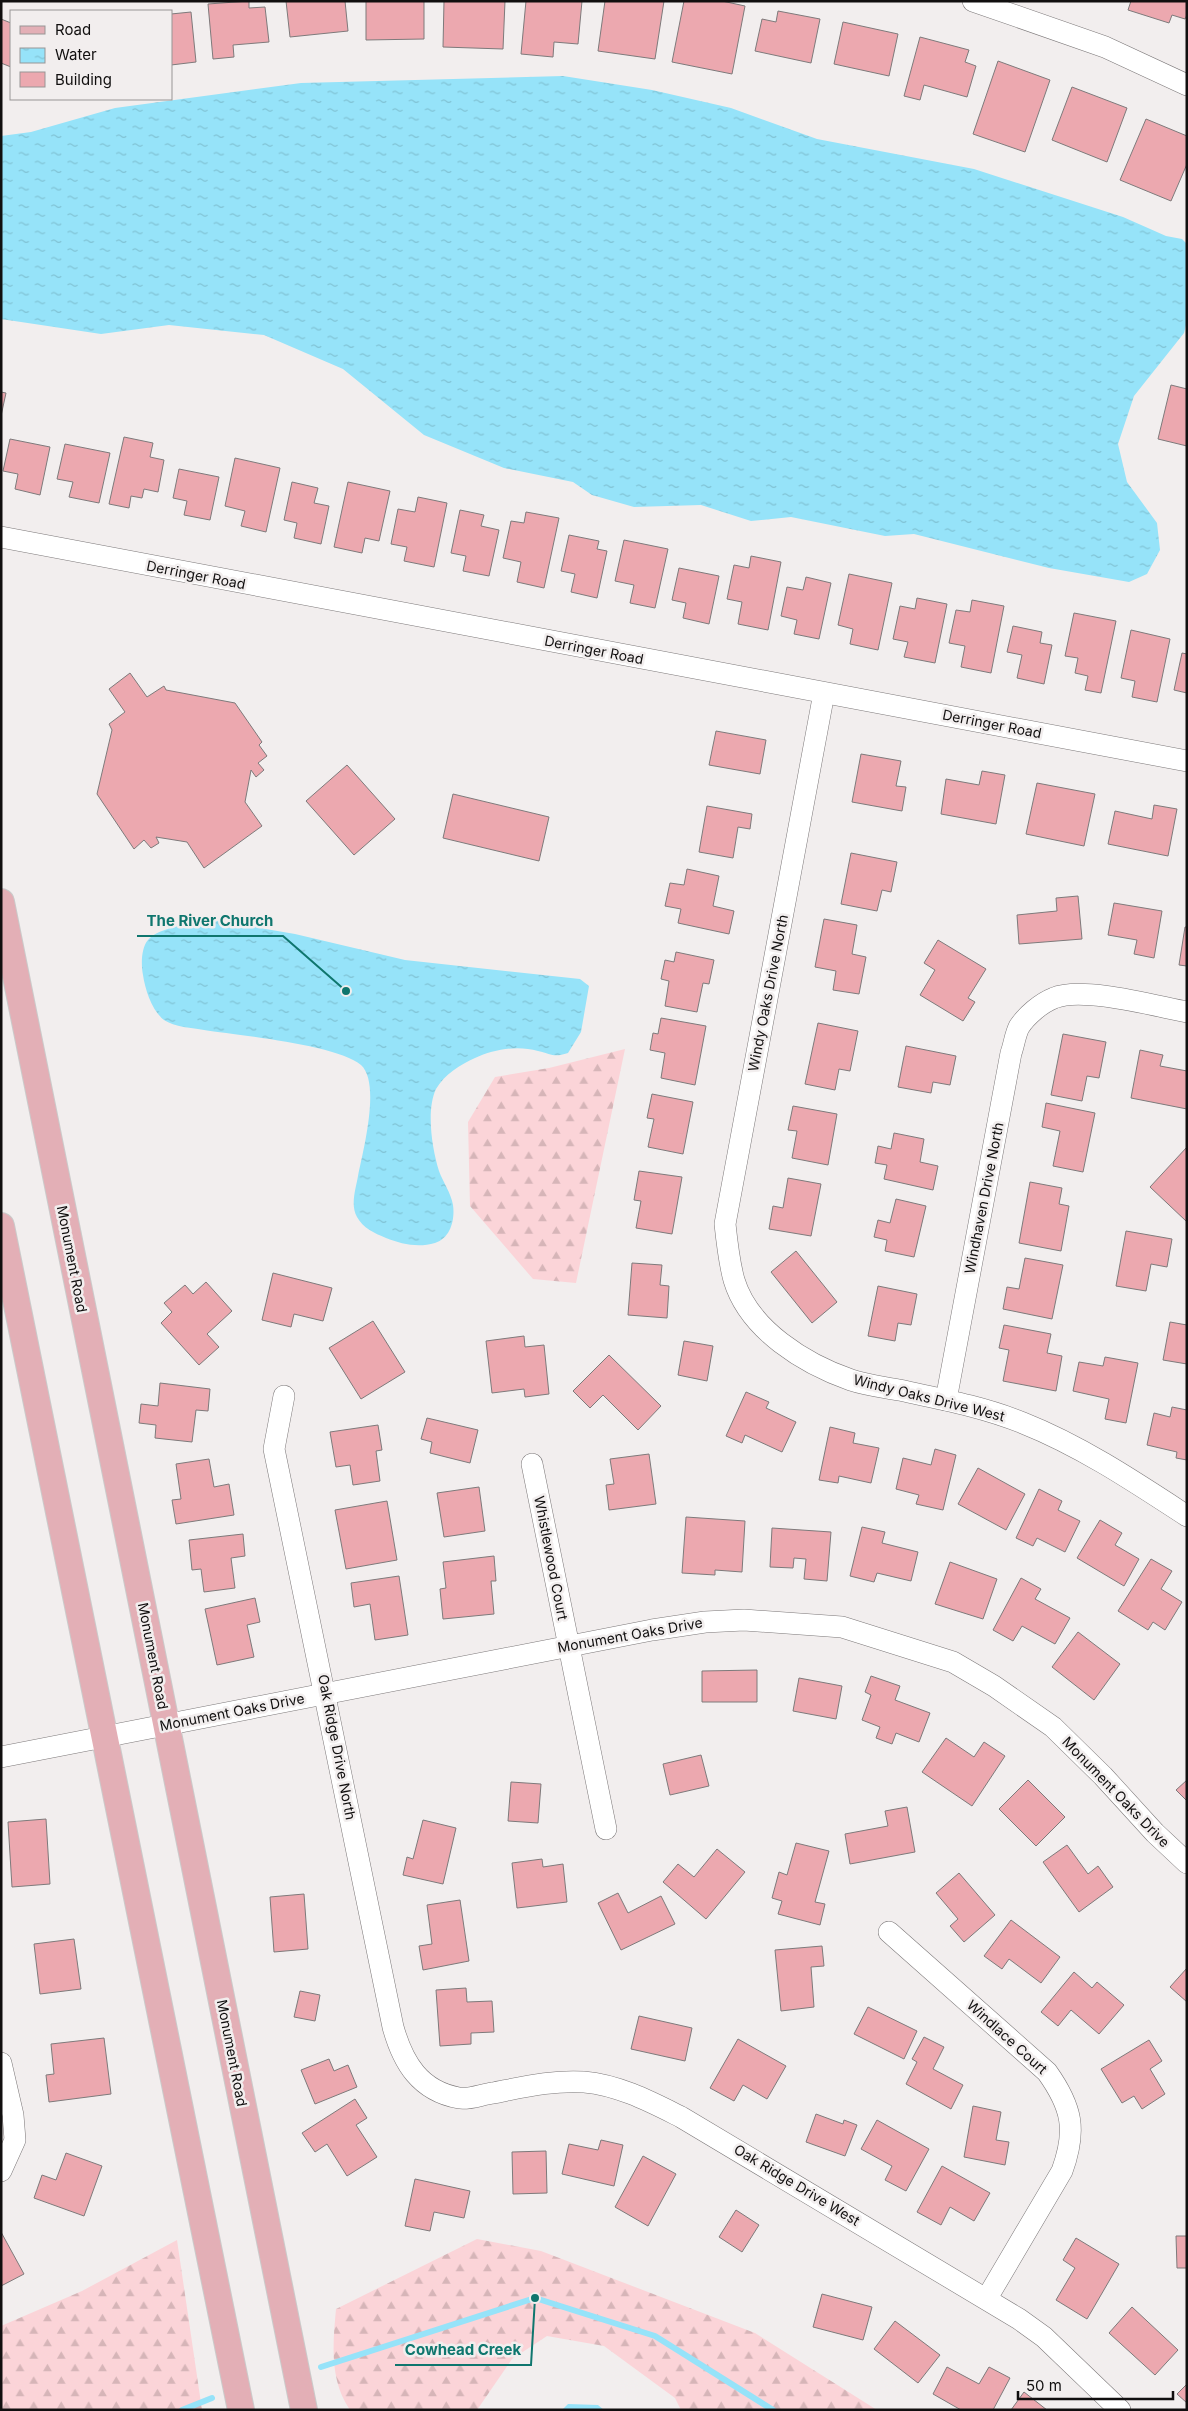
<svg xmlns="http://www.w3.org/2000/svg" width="1188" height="2411" font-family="Inter,sans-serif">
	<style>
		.forest { fill: url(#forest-firs) }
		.water { fill: url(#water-ripples) }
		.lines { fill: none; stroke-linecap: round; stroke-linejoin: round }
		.stream { stroke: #96e3f9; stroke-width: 6 }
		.building { fill: #eca8af; stroke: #7e7a7b }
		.minor-casing { stroke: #7c7879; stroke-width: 22 }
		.major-casing { stroke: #cbcaca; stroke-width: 28 }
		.minor { stroke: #fff; stroke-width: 21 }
		.major { stroke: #e3afb6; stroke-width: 26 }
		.labels { text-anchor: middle; stroke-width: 5; stroke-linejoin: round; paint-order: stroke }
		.street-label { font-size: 14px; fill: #110f0f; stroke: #f2eeee }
		.leader { fill: none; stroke: #0f766e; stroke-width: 2 }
		.callout-dot { fill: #0f766e; stroke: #f2eeee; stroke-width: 2 }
		.callout-label { font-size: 15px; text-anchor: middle; font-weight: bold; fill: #0f766e; stroke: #f2eeee; stroke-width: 5; stroke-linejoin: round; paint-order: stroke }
	</style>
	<defs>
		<pattern id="forest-firs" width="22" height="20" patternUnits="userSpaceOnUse" patternTransform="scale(1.25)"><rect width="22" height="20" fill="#fbd4d8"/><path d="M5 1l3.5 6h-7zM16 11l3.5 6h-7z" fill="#d6b5b8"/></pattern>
		<pattern id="water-ripples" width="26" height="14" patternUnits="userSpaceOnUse" patternTransform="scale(1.25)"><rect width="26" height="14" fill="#96e3f9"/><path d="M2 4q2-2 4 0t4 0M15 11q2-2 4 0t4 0" fill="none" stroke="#80c2d4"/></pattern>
	</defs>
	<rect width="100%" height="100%" fill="#f2eeee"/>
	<g class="forest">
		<polygon points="625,1049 576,1283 533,1279 470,1206 468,1122 495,1077 549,1068"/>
		<path d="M477 2239 541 2251 755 2333 877 2410H681L675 2398 604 2346 547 2336 512 2359 477 2410H350C329 2380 333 2343 336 2309Z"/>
		<polygon points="177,2240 202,2410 1,2410 1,2326 82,2291"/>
	</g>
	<g class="water">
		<polygon points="563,76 652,90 731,108 817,139 974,169 1123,217 1166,236 1182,239 1187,244 1187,321 1184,333 1134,396 1118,444 1127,482 1157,523 1160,550 1147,574 1129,582 1049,568 914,534 885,536 791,517 751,521 701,505 634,507 592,495 573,482 504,468 424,435 343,369 264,335 169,325 101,334 1,319 1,136 31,132 115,108 301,83"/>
		<path d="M213 920 295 934 405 960 580 979 589 986 581 1032 568 1053C553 1058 552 1054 538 1051 518 1045 494 1049 475 1058 461 1064 444 1075 436 1089 426 1110 432 1149 439 1171 443 1182 451 1193 453 1205 455 1219 451 1238 435 1243 418 1248 401 1244 386 1238 374 1233 363 1228 357 1217 350 1205 356 1188 358 1176 363 1151 381 1083 361 1065 338 1045 237 1035 204 1030 193 1028 174 1027 164 1020 152 1011 145 989 143 975 141 965 141 948 148 940 158 927 196 923 213 920Z"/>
		<polygon points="568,2404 598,2405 604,2410 562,2410"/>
	</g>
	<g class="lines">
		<g class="stream">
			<polyline points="321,2367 535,2298 655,2336 773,2410"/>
			<polyline points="182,2410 212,2398"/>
		</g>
	</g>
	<g class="building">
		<polygon points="249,1 249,8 265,7 269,42 233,45 234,57 213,59 208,4"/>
		<polygon points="286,1 345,1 348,31 290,37"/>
		<polygon points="366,1 424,1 424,39 366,40"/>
		<polygon points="444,1 505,1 503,49 443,47"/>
		<polygon points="526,1 582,1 578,44 554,42 553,57 521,54"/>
		<polygon points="605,1 664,1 655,59 598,51"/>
		<polygon points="684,1 722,1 745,6 732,74 672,62"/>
		<polygon points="1131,1 1187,1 1187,15 1185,19 1172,15 1169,23 1128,10"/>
		<polygon points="778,11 820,19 811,63 755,51 762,19 776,22"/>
		<polygon points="191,12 196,62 171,65 171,14"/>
		<polygon points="1,19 11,23 11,67 1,63"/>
		<polygon points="843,22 898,34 889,76 834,64"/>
		<polygon points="920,37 969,50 965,62 976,66 967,97 924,85 920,100 904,96"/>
		<polygon points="998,61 1050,80 1025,152 973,134"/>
		<polygon points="1072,87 1127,108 1107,162 1052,140"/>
		<polygon points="1146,119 1187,136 1187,164 1171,201 1120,180"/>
		<polygon points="1171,385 1187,389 1187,446 1158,439"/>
		<polygon points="1,392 6,393 1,416"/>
		<polygon points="124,437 153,443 150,457 164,460 158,492 144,489 142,498 131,496 129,508 109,504"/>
		<polygon points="10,439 50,447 40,495 15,489 18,474 3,471"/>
		<polygon points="65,444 110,453 99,503 69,497 73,482 57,479"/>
		<polygon points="235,458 280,468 266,532 241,526 245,511 225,506"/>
		<polygon points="179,469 219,477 210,520 184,515 187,501 173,498"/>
		<polygon points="292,482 318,488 314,503 329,506 321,544 294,538 297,523 284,520"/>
		<polygon points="348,482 390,491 379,541 365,538 362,553 334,547"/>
		<polygon points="418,497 447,503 434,567 404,561 407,547 391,544 398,509 415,512"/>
		<polygon points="460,510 484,515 481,526 499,530 489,576 463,571 466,556 451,553"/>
		<polygon points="526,512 559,518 544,588 517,582 521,562 503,558 511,521 524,523"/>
		<polygon points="569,535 599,541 597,549 607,551 597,598 571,592 575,574 561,571"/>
		<polygon points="624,540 668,549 655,608 630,603 634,585 615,581"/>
		<polygon points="751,556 781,562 768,630 738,624 742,602 727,599 734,565 749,568"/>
		<polygon points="679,568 719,576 709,624 683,618 686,603 672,600"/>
		<polygon points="849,574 892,583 878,650 850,644 853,629 838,625"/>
		<polygon points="806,577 831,583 819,639 794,634 797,620 781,616 787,587 803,590"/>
		<polygon points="917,598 947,604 935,663 904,657 908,642 893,639 900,606 915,609"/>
		<polygon points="972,600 1004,606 991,673 961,667 965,646 949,643 956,610 970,612"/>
		<polygon points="1074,613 1116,621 1101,693 1085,690 1088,676 1075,673 1078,658 1065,656"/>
		<polygon points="1013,626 1042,632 1040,643 1052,645 1044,684 1017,678 1022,655 1007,652"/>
		<polygon points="1131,630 1170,639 1157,702 1132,697 1135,681 1121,678"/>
		<polygon points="1182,653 1187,654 1187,693 1174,690"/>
		<polygon points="130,673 147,697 164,686 166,690 235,703 262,742 259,745 267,756 258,763 264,770 256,777 251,770 245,802 262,826 204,868 187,842 156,837 159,843 151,848 144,840 134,849 97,794 112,730 109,724 125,712 109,689"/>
		<polygon points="716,731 766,740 760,774 709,765"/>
		<polygon points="861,754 901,761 896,786 906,787 902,811 852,802"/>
		<polygon points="347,765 395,819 354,855 306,801"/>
		<polygon points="982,771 1005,775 996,824 941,814 946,779 979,785"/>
		<polygon points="1037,783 1095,794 1084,846 1026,834"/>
		<polygon points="453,794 549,817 539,861 443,838"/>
		<polygon points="1154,805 1177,809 1168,856 1108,844 1115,811 1152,819"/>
		<polygon points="707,806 752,814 750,829 738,827 733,858 699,852"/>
		<polygon points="851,853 897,862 891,892 882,890 877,911 841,904"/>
		<polygon points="687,869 719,876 713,906 734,911 729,934 678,923 681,909 665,906 670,883 684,885"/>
		<polygon points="1078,896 1082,939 1019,944 1017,915 1057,911 1056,898"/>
		<polygon points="1114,903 1162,911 1154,958 1134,954 1137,940 1108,935"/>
		<polygon points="824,919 857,925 852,954 866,957 859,994 833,990 836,971 815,967"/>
		<polygon points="1185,927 1187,927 1187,966 1179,965"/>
		<polygon points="938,940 986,969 968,998 975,1002 963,1021 920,995 935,970 924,963"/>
		<polygon points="676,952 714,960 709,984 703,983 697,1012 665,1006 669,981 661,979 665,960 674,962"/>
		<polygon points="661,1018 706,1026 695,1085 661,1078 665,1053 650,1050 653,1033 658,1034"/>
		<polygon points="818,1023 858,1031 850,1071 839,1069 835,1090 805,1084"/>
		<polygon points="1063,1034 1106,1042 1099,1078 1087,1076 1082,1101 1051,1095"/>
		<polygon points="906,1046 956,1056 950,1085 933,1082 931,1093 898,1087"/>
		<polygon points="1140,1050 1163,1055 1160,1066 1187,1071 1187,1109 1131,1098"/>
		<polygon points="652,1094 693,1102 683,1154 648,1147 654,1119 647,1118"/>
		<polygon points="1046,1103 1095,1113 1083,1172 1053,1166 1060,1131 1042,1127"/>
		<polygon points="793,1106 837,1114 828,1165 792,1158 797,1131 788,1130"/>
		<polygon points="894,1133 924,1139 920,1162 938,1166 933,1190 884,1179 887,1165 875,1163 878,1146 891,1149"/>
		<polygon points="1187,1147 1187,1219 1186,1221 1150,1187"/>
		<polygon points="639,1171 682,1177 672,1234 636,1228 641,1201 634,1200"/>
		<polygon points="788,1178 821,1184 811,1236 769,1229 773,1206 783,1208"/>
		<polygon points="1030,1182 1062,1188 1059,1204 1069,1206 1061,1251 1019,1243"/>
		<polygon points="896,1199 926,1206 914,1257 885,1251 887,1240 874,1237 878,1220 890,1223"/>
		<polygon points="1126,1231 1172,1239 1167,1267 1151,1264 1146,1291 1116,1286"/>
		<polygon points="796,1251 837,1302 812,1323 771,1272"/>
		<polygon points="1025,1258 1063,1265 1052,1319 1003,1309 1007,1287 1019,1289"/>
		<polygon points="632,1263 662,1265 660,1285 669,1286 667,1318 628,1315"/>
		<polygon points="273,1273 332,1288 323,1321 294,1314 291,1327 262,1320"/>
		<polygon points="206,1282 232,1311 207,1334 219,1347 199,1365 161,1323 172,1312 164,1303 185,1285 193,1294"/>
		<polygon points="878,1286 917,1294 911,1325 898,1323 895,1341 868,1336"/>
		<polygon points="373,1321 405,1372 361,1399 329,1348"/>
		<polygon points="1170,1322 1187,1325 1187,1364 1163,1360"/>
		<polygon points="1004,1325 1051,1334 1047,1353 1062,1356 1056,1391 1003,1381 1009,1350 999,1348"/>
		<polygon points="524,1336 525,1347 544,1345 549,1394 525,1397 524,1389 492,1393 486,1341"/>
		<polygon points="684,1341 713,1346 707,1381 678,1375"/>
		<polygon points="609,1355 661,1406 638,1430 603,1395 590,1408 573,1391"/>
		<polygon points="1105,1357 1138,1363 1126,1423 1105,1419 1109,1399 1073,1391 1079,1362 1103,1366"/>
		<polygon points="160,1383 210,1389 208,1411 196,1410 192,1442 155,1438 156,1425 139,1423 141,1404 158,1406"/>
		<polygon points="746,1392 769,1402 766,1408 796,1422 782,1452 745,1435 742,1443 726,1436"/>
		<polygon points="1172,1407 1187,1410 1187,1460 1176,1458 1177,1452 1147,1445 1154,1413 1170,1417"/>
		<polygon points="427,1418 478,1430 470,1463 430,1453 432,1442 421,1439"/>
		<polygon points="378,1425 382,1450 376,1451 380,1481 353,1485 350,1465 336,1467 330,1432"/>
		<polygon points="830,1427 855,1433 853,1443 879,1448 871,1483 839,1476 838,1483 819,1480"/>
		<polygon points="935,1449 956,1455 943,1510 916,1504 919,1495 896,1489 903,1458 931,1465"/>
		<polygon points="649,1454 656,1504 609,1510 606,1485 614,1484 610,1459"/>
		<polygon points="209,1459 214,1487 229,1484 234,1515 176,1524 172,1500 181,1499 176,1464"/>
		<polygon points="978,1468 1025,1494 1006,1530 958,1504"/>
		<polygon points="479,1487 485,1531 444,1537 437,1493"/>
		<polygon points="1039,1489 1062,1501 1058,1510 1080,1521 1065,1552 1037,1538 1033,1546 1016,1538"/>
		<polygon points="387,1501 397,1560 346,1569 335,1510"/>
		<polygon points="686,1517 745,1521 742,1572 715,1570 715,1575 682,1573"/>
		<polygon points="1100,1520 1122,1533 1115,1545 1139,1559 1124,1586 1077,1558"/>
		<polygon points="862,1527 885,1532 882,1543 918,1552 911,1581 877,1573 874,1582 850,1576"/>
		<polygon points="772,1528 831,1532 827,1581 804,1579 806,1559 794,1558 793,1568 770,1567"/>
		<polygon points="243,1534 245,1556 231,1558 235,1588 204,1592 201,1569 192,1570 189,1540"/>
		<polygon points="494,1556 496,1581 491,1581 494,1614 443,1619 440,1589 446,1588 443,1562"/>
		<polygon points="1151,1559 1172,1571 1161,1589 1182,1602 1165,1630 1153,1622 1148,1630 1118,1611"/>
		<polygon points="950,1562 997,1579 983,1619 935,1604"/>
		<polygon points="399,1576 408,1635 375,1640 370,1604 354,1607 351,1583"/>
		<polygon points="1021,1578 1041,1589 1035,1599 1070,1618 1055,1644 1022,1626 1013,1641 993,1630"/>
		<polygon points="255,1598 260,1622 247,1625 254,1657 217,1665 205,1609"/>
		<polygon points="1078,1632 1120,1664 1094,1700 1052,1667"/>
		<polygon points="757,1670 757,1702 702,1702 702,1671"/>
		<polygon points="871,1676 900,1686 895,1700 930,1713 919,1742 896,1733 892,1744 876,1738 880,1727 862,1720 871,1695 865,1692"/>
		<polygon points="799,1678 842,1686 836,1719 793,1711"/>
		<polygon points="946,1738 974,1757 984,1742 1005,1756 972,1806 922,1772"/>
		<polygon points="701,1755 709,1786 670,1795 663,1764"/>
		<polygon points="1028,1780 1065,1817 1036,1846 999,1809"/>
		<polygon points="1187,1780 1187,1801 1176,1790"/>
		<polygon points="511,1782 541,1784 538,1823 508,1821"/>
		<polygon points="907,1807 915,1852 850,1864 845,1834 888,1826 885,1811"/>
		<polygon points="46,1819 50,1884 12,1887 8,1822"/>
		<polygon points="423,1820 456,1828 443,1884 403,1875 407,1857 413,1859"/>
		<polygon points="796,1843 829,1851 815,1902 825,1904 820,1925 778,1914 782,1901 772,1898 779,1872 787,1875"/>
		<polygon points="1067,1845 1088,1874 1098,1866 1113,1887 1079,1912 1043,1862"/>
		<polygon points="717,1849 745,1872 706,1919 663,1882 678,1864 694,1877"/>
		<polygon points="542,1859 543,1867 563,1864 567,1902 517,1908 512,1863"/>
		<polygon points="959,1873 995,1915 964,1942 950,1926 958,1919 936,1893"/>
		<polygon points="618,1893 628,1913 661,1896 675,1924 621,1950 598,1903"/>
		<polygon points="304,1894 308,1949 274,1952 270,1897"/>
		<polygon points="460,1900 469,1961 423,1970 419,1946 432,1944 427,1905"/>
		<polygon points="1011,1920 1060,1957 1041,1983 1009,1959 1002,1969 984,1956"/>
		<polygon points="74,1939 81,1989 40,1994 34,1944"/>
		<polygon points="822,1946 824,1966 811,1967 814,2007 781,2011 775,1950"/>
		<polygon points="1187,1968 1187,2002 1170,1987"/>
		<polygon points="1074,1972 1092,1988 1097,1982 1124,2005 1099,2034 1071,2010 1058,2026 1041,2012"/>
		<polygon points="466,1988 467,2002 492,2001 494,2032 471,2033 471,2044 440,2046 436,1990"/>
		<polygon points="300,1991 320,1995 315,2021 294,2017"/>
		<polygon points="868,2007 917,2031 904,2059 854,2034"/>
		<polygon points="639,2016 692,2028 685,2061 631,2049"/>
		<polygon points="924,2037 944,2047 933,2069 963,2085 951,2109 906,2084 917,2062 912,2059"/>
		<polygon points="104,2038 111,2094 49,2102 46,2075 54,2074 51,2044"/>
		<polygon points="738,2039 786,2066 767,2099 743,2085 734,2101 710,2088"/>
		<polygon points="1149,2040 1162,2061 1150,2069 1165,2094 1142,2109 1134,2096 1122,2103 1101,2069"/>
		<polygon points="329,2059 334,2071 348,2065 357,2087 315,2104 301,2070"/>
		<polygon points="355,2099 367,2118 356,2125 377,2157 347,2176 327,2144 315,2152 302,2133"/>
		<polygon points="973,2106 1001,2112 996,2140 1009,2142 1005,2165 964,2157"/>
		<polygon points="816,2114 843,2124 844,2120 857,2125 845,2156 806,2142"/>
		<polygon points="877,2120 929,2149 906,2191 885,2180 892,2166 861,2149"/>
		<polygon points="601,2140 623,2145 614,2186 562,2174 569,2144 598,2150"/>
		<polygon points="546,2151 547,2193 513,2194 512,2152"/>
		<polygon points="66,2153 102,2166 84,2216 34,2198 42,2175 56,2180"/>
		<polygon points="643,2156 676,2174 648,2226 615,2207"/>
		<polygon points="942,2166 990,2193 974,2221 950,2207 941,2225 917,2212"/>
		<polygon points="415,2179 470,2191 464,2218 434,2212 430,2231 405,2226"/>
		<polygon points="736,2210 759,2225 742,2252 719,2237"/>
		<polygon points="1,2232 24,2274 1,2286"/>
		<polygon points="1176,2236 1187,2236 1187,2268 1177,2268"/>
		<polygon points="1076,2238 1119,2264 1087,2319 1056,2300 1075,2268 1063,2260"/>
		<polygon points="822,2294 872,2307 863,2340 813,2327"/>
		<polygon points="1132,2307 1178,2350 1155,2375 1109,2333"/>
		<polygon points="895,2321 940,2355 918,2383 874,2349"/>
		<polygon points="947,2367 979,2384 989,2367 1010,2378 993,2410 961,2410 933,2394"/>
		<polygon points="1187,2384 1187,2403 1177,2394"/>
		<polygon points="1024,2392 1047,2410 1011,2410"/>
	</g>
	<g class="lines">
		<defs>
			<g id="minor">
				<polyline points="973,1 1105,47 1187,85"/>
				<polyline points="1,537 1187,761"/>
				<path d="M824 693 725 1224C727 1243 729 1262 734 1280 749 1330 805 1364 851 1380 866 1385 883 1387 899 1390 941 1399 984 1407 1023 1423 1081 1446 1135 1482 1187 1516"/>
				<path d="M284 1396 274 1449 393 2027C403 2063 420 2091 459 2098 469 2100 483 2094 493 2093 524 2087 553 2080 584 2082 619 2085 651 2102 681 2117L1019 2319 1044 2337 1120 2410"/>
				<path d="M946 1400 1011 1053C1014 1045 1015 1035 1019 1027 1026 1016 1041 1003 1054 998 1082 986 1155 1006 1187 1012"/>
				<polyline points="532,1464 606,1829"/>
				<polyline points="1,1757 652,1630 705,1622 744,1620 842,1627 953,1662 994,1686 1053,1727 1103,1776 1155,1833 1187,1863"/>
				<path d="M889 1932 1047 2072C1072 2107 1077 2130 1062 2171L987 2298"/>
				<polyline points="1,2063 13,2115 15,2140 1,2171"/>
			</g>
			<g id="major">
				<polyline points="1,902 304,2410"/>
				<polyline points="1,1226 241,2410"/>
			</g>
		</defs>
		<use href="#minor" class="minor-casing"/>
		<use href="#major" class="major-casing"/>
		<use href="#minor" class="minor"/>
		<use href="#major" class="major"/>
	</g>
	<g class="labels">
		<g class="street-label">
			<text transform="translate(196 575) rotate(11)" y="5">Derringer Road</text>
			<text transform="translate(594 650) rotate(11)" y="5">Derringer Road</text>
			<text transform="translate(992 724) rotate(11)" y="5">Derringer Road</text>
			<text transform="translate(768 993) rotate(-79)" y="5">Windy Oaks Drive North</text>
			<text transform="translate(984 1198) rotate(-79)" y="5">Windhaven Drive North</text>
			<text transform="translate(72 1259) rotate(79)" y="5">Monument Road</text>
			<text transform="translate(929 1398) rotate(14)" y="5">Windy Oaks Drive West</text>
			<text transform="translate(551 1558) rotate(79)" y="5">Whistlewood Court</text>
			<text transform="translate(630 1635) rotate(-10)" y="5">Monument Oaks Drive</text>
			<text transform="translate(153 1656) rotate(79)" y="5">Monument Road</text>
			<text transform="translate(232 1712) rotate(-11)" y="5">Monument Oaks Drive</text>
			<text transform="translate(337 1747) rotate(79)" y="5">Oak Ridge Drive North</text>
			<text transform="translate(1116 1792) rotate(46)" y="5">Monument Oaks Drive</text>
			<text transform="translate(1007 2037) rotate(42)" y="5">Windlace Court</text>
			<text transform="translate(232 2053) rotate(79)" y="5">Monument Road</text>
			<text transform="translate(797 2185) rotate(31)" y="5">Oak Ridge Drive West</text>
		</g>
	</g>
	<path class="leader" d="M346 991L283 936H137M535 2298L531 2365H395"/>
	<g class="callout-dot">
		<circle cx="346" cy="991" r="5"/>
		<circle cx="535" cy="2298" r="5"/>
	</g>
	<g class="callout-label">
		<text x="210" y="926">The River Church</text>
		<text x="463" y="2355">Cowhead Creek</text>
	</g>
	<rect width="1188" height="2411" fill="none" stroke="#110f0f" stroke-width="5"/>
	<rect x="10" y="10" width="162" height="90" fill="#f2eeee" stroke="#989595"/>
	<rect x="20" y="26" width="25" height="8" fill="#e3afb6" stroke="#989595"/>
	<text x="55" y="35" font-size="15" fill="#110f0f">Road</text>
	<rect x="20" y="48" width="25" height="15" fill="url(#water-ripples)" stroke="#989595"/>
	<text x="55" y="60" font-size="15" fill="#110f0f">Water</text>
	<rect x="20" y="72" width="25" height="15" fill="#eca8af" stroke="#989595"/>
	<text x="55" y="85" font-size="15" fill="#110f0f">Building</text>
	<path d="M1018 2391v8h155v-8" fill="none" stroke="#110f0f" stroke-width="2.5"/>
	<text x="1026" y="2391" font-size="15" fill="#110f0f" stroke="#f2eeee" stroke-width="4" paint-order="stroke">50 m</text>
</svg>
